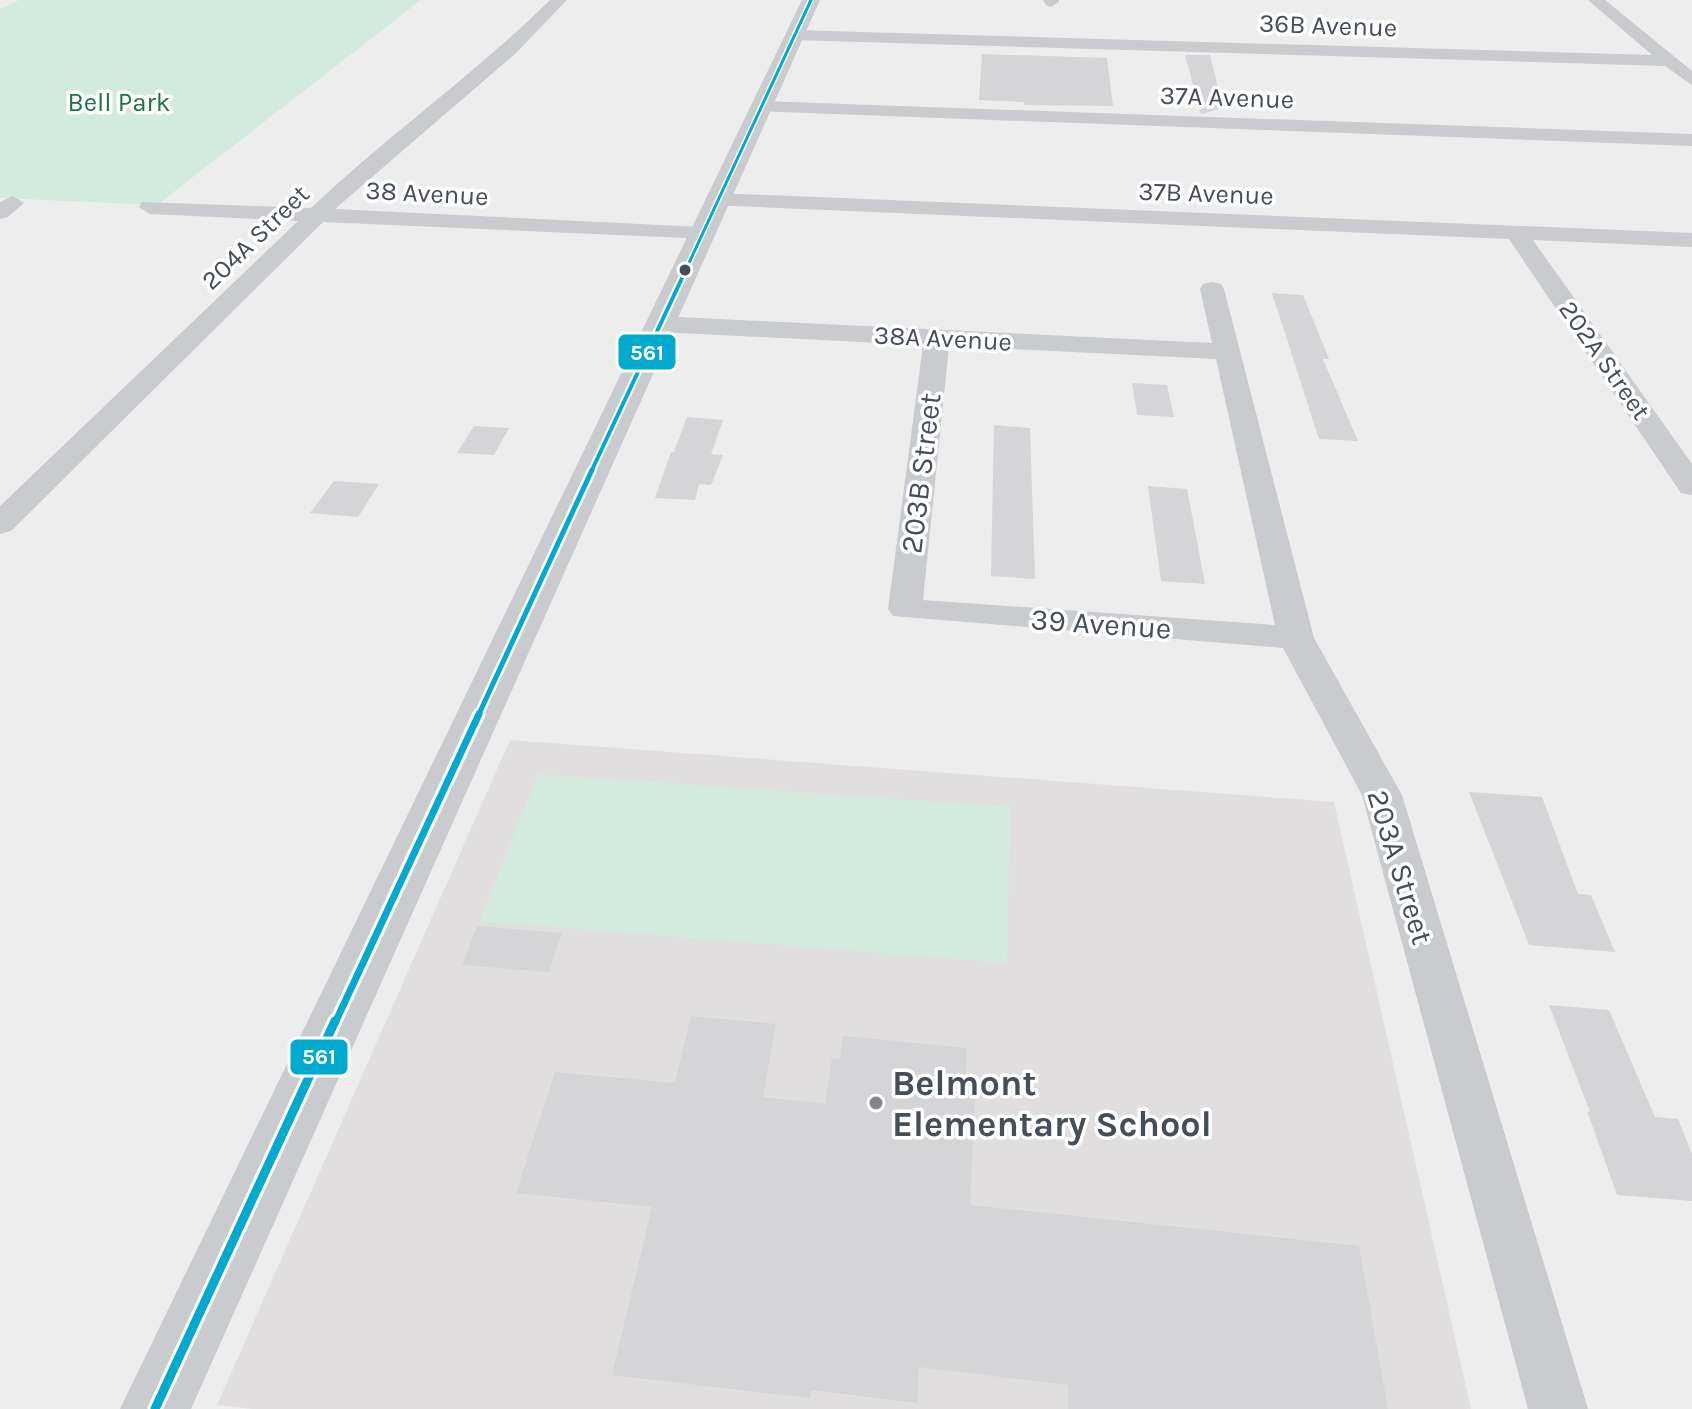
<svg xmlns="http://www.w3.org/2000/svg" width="1692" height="1409" font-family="Karla,sans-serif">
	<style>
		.education { fill: #e0dede }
		.green { fill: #d3ebde }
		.building { fill: #d5d5d7 }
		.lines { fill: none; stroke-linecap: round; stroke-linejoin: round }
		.minor { fill: #c9cbce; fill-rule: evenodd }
		.tertiary { fill: #c9cbce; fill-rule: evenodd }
		.bus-1-far4-casing { stroke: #fff; stroke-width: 6 }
		.bus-1-far3-casing { stroke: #fff; stroke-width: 8 }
		.bus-1-far2-casing { stroke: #fff; stroke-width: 10 }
		.bus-1-far1-casing { stroke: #fff; stroke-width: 13 }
		.bus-1-casing { stroke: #fff; stroke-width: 15 }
		.bus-1-far4 { stroke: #00a9ce; stroke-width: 3 }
		.bus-1-far3 { stroke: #00a9ce; stroke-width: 4 }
		.bus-1-far2 { stroke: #00a9ce; stroke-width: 5 }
		.bus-1-far1 { stroke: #00a9ce; stroke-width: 7 }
		.bus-1 { stroke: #00a9ce; stroke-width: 9 }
		.bus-dot { fill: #464e57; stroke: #fff; stroke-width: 3 }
		.poi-dot { fill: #81868c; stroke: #fff; stroke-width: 3 }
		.labels { text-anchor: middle; stroke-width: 7; stroke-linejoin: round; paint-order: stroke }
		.far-street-label { font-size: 26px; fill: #464e57; stroke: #fff }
		.far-park-label { font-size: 26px; fill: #1f714d; stroke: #fff }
		.street-label { font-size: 30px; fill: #464e57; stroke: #fff }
		.near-poi-label { font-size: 36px; font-weight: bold; fill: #464e57; stroke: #fff; text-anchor: start }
		.line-badge { stroke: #fff; stroke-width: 3 }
		.badge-label { font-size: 22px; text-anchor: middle; font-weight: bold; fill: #fff }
	</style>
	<rect width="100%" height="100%" fill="#eeeded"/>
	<polygon class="education" points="510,740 1334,802 1471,1409 253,1409 217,1405"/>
	<g class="green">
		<polygon points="19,0 421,0 157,205 0,198 0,9"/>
		<polygon points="538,774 1010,807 1007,963 480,921"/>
	</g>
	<g class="building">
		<polygon points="982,54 1107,58 1113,106 1024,105 1024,102 979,100"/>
		<polygon points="1185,55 1210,55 1223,108 1201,114"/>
		<polygon points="1272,293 1303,295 1329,359 1323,359 1358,441 1319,439"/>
		<polygon points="1132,383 1167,385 1174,417 1137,415"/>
		<polygon points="687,417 723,420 711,454 723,455 711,485 699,484 695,500 655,498 671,452 674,452"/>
		<polygon points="994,425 1030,428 1035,579 991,576"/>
		<polygon points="474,426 509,428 494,455 457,453"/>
		<polygon points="334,481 379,484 358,517 310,513"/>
		<polygon points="1148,486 1187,489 1205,584 1161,581"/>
		<polygon points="1469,792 1542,797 1578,894 1591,895 1615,952 1529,945"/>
		<polygon points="477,926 562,933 549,972 462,965"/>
		<polygon points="1549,1005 1609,1010 1655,1117 1678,1119 1692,1154 1692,1201 1617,1195 1587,1111 1590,1112"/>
		<polygon points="691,1016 776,1024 763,1097 825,1104 832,1058 840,1059 843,1036 967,1048 966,1075 976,1076 970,1205 1359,1246 1388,1409 1068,1409 1068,1385 919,1367 917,1403 811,1390 810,1398 612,1375 652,1207 516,1193 555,1072 675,1083"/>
	</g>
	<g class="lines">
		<g class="minor">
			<path d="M550 0H567L515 54 335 209 701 227 709 229 712 234 709 239 323 222 11 531 0 534V506L298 221 150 214 139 207 142 202 311 208C388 135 475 74 550 0Z"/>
			<polygon points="1043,0 1059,0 1059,2 1051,7 1046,5"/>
			<polygon points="1588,0 1605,0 1692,71 1692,85 1665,66 794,40 786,35 794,30 1652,55"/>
			<polygon points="760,101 1692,134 1692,146 753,111 751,107 753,103"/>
			<polygon points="717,193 1692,233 1692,247 1533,240 1692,464 1692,495 1681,493 1509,239 709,205 706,200"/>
			<polygon points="13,196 24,203 8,217 0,219 0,202"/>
			<path d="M1212 282 1221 284 1224 289 1314 638 1402 795 1588 1409H1528L1362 795 1283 648 893 616 888 609 923 345 659 332 650 329 646 324 650 319 659 316 1212 343 1200 289 1203 284ZM949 346 1216 359 1275 625 923 600Z"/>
		</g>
		<polygon class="tertiary" points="802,0 820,0 191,1409 120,1409"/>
		<defs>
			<polyline id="bus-1-far4" points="682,278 811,0"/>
			<polyline id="bus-1-far3" points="591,472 683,276"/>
			<polyline id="bus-1-far2" points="478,716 592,470"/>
			<polyline id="bus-1-far1" points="335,1023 479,714"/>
			<polyline id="bus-1" points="155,1409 335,1021"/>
		</defs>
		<use href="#bus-1-far4" class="bus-1-far4-casing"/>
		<use href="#bus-1-far3" class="bus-1-far3-casing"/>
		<use href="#bus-1-far2" class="bus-1-far2-casing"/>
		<use href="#bus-1-far1" class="bus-1-far1-casing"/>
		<use href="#bus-1" class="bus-1-casing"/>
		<use href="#bus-1-far4" class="bus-1-far4"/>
		<use href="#bus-1-far3" class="bus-1-far3"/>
		<use href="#bus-1-far2" class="bus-1-far2"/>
		<use href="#bus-1-far1" class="bus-1-far1"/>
		<use href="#bus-1" class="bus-1"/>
	</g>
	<circle class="bus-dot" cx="685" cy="270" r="7"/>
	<circle class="poi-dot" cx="876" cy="1103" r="8"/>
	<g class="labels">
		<g class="far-street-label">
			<text transform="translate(1328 25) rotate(2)" y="9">36B Avenue</text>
			<text transform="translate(1227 97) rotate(2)" y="9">37A Avenue</text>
			<text transform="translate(427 193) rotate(3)" y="9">38 Avenue</text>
			<text transform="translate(1206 193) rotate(2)" y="9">37B Avenue</text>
			<text transform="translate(255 237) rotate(-44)" y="9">204A Street</text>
			<text transform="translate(943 338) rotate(3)" y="9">38A Avenue</text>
			<text transform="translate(1605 360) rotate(55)" y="9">202A Street</text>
		</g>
		<g class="far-park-label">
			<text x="119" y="111">Bell Park</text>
		</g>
		<g class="street-label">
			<text transform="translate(921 473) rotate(-83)" y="10">203B Street</text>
			<text transform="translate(1101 624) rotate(4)" y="10">39 Avenue</text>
			<text transform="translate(1400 867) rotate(73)" y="10">203A Street</text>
		</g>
		<g class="near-poi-label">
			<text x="892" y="1095">Belmont<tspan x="892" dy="41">Elementary School</tspan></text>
		</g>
	</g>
	<g class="line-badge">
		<rect x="617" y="333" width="60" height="38" rx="8" fill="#00a9ce"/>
		<rect x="289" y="1038" width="60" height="38" rx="8" fill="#00a9ce"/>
	</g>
	<g class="badge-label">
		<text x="647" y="360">561</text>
		<text x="319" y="1064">561</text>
	</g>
</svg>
